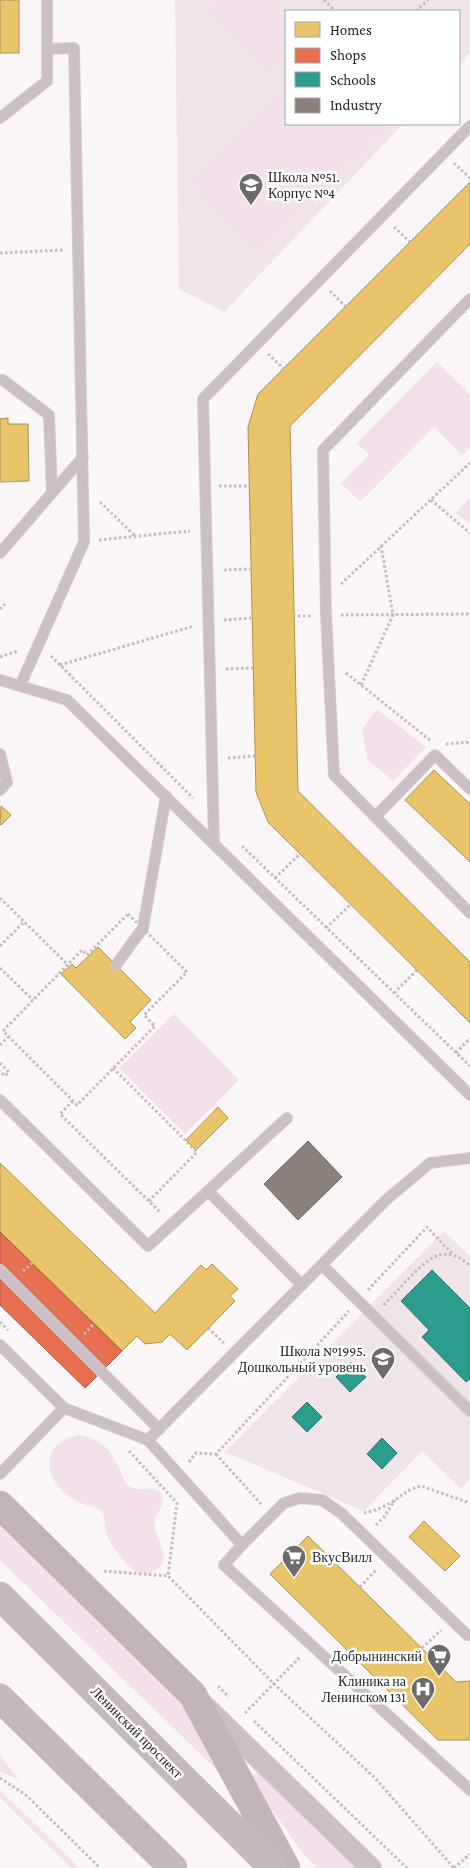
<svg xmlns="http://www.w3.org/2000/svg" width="470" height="1868" font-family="'Crimson Pro',serif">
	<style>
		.built { fill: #eee4e9 }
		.green { fill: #f4e0ea }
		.homes { fill: #e9c46a; stroke: #ad9254 }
		.shops { fill: #e76f51; stroke: #ac5742 }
		.schools { fill: #2a9d8f; stroke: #28776e }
		.industry { fill: #8a817c; stroke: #6b6460 }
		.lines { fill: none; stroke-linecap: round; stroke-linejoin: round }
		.lane-casing { stroke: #d2cfd0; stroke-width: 12 }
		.street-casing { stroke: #d2cfd0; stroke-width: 22 }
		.secondary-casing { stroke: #d2cfd0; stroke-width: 29 }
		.primary-casing { stroke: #d2cfd0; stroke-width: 29 }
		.path { stroke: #c4babf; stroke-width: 3; stroke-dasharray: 2.5 2.5; stroke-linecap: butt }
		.lane { stroke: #cbbfc5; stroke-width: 10 }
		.street { stroke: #cbbfc5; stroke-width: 20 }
		.secondary { stroke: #c2b4bb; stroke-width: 28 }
		.primary { stroke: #c4b7be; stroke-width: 28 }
		.labels { text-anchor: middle; stroke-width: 5; stroke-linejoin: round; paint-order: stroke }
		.poi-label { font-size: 14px; fill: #221f20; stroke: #fff; text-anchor: end }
		.street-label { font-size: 14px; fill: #221f20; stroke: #fff }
	</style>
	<rect width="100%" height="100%" fill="#faf5f7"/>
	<g class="built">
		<polygon points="175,0 470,0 470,53 459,65 459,11 286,11 286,124 403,124 224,312 179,289"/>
		<polygon points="444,1231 470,1256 470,1479 461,1489 422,1451 364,1511 225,1452"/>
	</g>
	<g class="green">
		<polygon points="219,0 273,0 286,14 286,55 269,72 208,12"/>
		<polygon points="286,87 286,124 388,124 259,252 190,182"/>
		<polygon points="437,362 470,394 470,447 462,455 434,427 360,502 341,483 369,455 357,443"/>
		<polygon points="470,497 470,524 456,513"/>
		<polygon points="377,709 426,747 393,781 367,759 362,729"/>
		<polygon points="174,1014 239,1080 185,1134 119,1068"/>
		<path d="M78 1435C101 1438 111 1449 120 1470 123 1476 124 1482 129 1486 138 1494 155 1483 161 1494 167 1506 155 1512 154 1523 154 1533 162 1542 163 1552 164 1556 163 1560 163 1564 143 1584 130 1570 117 1552 113 1546 108 1540 106 1532 104 1526 106 1515 101 1510 97 1507 91 1507 86 1505 67 1498 46 1481 50 1458 52 1444 66 1438 78 1435Z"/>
		<polygon points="0,1517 177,1691 221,1774 0,1560"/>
		<polygon points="0,1755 1,1757 19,1780 0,1771"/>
		<polygon points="259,1772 356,1868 317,1868 303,1854 252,1781 252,1775"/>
		<polygon points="0,1790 79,1868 71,1868 0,1798"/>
	</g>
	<g class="homes">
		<rect x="0" y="0" width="19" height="53"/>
		<polygon points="470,182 470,244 290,426 298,791 470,962 470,1023 268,822 256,792 248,427 258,394"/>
		<polygon points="8,418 8,424 28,424 29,481 0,482 0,419"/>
		<polygon points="434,770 470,804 470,862 405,800"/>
		<polygon points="1,806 11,815 1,825 0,824"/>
		<polygon points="98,947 151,1000 130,1022 136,1028 125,1039 61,974 72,964 76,968"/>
		<polygon points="218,1107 228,1118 196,1150 186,1140"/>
		<polygon points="0,1163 155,1313 201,1265 206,1270 212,1264 238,1289 230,1296 235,1301 187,1350 170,1334 162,1342 145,1344 137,1336 122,1351 0,1232"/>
		<polygon points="424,1521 460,1556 445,1571 409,1537"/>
		<polygon points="308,1536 456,1682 470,1681 470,1740 438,1740 270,1574"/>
	</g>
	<polygon class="shops" points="0,1232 122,1351 85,1388 0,1305"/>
	<g class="schools">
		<polygon points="432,1270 470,1308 470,1379 466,1382 422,1337 429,1330 401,1301"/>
		<polygon points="351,1362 366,1377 350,1392 336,1377"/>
		<polygon points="307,1402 322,1417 307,1432 292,1417"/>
		<polygon points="382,1438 397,1453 382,1469 367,1454"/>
	</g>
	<polygon class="industry" points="308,1141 342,1177 298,1220 264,1184"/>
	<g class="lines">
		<defs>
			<g id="lane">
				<polyline points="0,118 47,81 47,0"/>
				<polyline points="470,299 323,450 326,615 334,775 470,913"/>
				<polyline points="0,380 3,380 49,415 52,493"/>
				<polyline points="0,553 83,457"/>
				<polyline points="0,680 67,700 470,1095"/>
				<polyline points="20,686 84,542 74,48 47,49"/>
				<polyline points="0,754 7,782 0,790"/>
				<polyline points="375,817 435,755 470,789"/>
				<polyline points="214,843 203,399 470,126"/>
				<polyline points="116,965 143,928 166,796"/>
				<polyline points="0,1100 148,1246 208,1191 302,1285"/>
				<polyline points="208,1191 287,1118"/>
				<polyline points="322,1265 470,1411"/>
				<polyline points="0,1270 159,1429"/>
				<polyline points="0,1345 64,1408 148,1440 386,1200 430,1163 470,1158"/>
				<polyline points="148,1440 242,1545 284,1503 300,1498 322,1500 341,1513 467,1635 470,1635"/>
				<polyline points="0,1474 64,1408"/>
				<polyline points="242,1545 224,1565 470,1790"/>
			</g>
			<polyline id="street" points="206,1707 371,1868"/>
			<polyline id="secondary" points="0,1505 193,1695 286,1868"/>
			<g id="primary">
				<polyline points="0,1596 273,1868"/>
				<polyline points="0,1698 173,1868"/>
			</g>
		</defs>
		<use href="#lane" class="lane-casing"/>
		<use href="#street" class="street-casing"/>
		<use href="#secondary" class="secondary-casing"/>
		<use href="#primary" class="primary-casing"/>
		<g class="path">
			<polyline points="324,0 335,11"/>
			<polyline points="416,11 428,0"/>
			<polyline points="454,163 470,178"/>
			<polyline points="394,227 410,242"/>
			<polyline points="0,253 63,250"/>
			<polyline points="330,291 345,306"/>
			<polyline points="268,354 284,369"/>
			<polyline points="219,486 249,486"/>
			<polyline points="431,500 470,533"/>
			<polyline points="100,502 135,536"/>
			<polyline points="99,540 190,531"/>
			<polyline points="224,570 250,569"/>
			<polyline points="341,584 470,463"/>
			<polyline points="0,609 5,604"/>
			<polyline points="341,615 470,614"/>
			<polyline points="293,616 312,616"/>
			<polyline points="224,620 251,618"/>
			<polyline points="51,656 193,798"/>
			<polyline points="0,657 18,651"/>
			<polyline points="60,665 194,626"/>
			<polyline points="226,669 253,668"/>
			<polyline points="346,673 431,741"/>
			<polyline points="361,685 393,615 381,546"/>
			<polyline points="446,744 470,742"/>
			<polyline points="228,758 255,756"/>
			<polyline points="242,846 470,1066"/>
			<polyline points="275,878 300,854"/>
			<polyline points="0,898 68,965"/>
			<polygon points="128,914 187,972 144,1015 155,1026 77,1105 3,1031 82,950 87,955"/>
			<polyline points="326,928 351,904"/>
			<polyline points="0,946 24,922"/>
			<polyline points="0,968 33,1000"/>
			<polyline points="394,993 417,970"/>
			<polyline points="0,1045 8,1037"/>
			<polyline points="456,1053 470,1038"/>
			<polyline points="0,1063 9,1072 5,1076 0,1071"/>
			<polyline points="113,1068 197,1152 149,1201"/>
			<polyline points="73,1101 60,1114 161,1213"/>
			<polyline points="23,1271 32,1263"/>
			<polyline points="368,1290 427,1227 453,1255"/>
			<path d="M384 1305C397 1292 422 1260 439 1255 451 1252 462 1258 470 1266"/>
			<polyline points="0,1322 8,1330"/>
			<polyline points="208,1328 224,1343"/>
			<polyline points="84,1334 94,1324"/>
			<polyline points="129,1451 177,1503 168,1576 274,1684 375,1778 454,1868"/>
			<polyline points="216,1454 261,1504"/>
			<polyline points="189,1462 196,1453 216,1454 349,1311"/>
			<path d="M364 1513C375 1511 386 1506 395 1500 404 1494 410 1488 421 1486L470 1503"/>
			<polyline points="376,1525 384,1517 395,1500"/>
			<polyline points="104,1571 168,1576"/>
			<polyline points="360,1587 377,1569"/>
			<polyline points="422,1648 441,1630"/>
			<polyline points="218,1686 229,1697"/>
			<polyline points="245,1713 301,1656"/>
			<polyline points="254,1721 407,1868"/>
			<polyline points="0,1778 27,1796 100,1868"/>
			<polyline points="454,1868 470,1854"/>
		</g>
		<use href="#lane" class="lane"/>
		<use href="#street" class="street"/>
		<use href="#secondary" class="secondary"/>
		<use href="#primary" class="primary"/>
	</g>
	<defs>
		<symbol id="school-pin" viewBox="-11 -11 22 30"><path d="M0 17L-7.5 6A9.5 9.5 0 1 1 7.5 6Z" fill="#6e6a6b" stroke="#fff"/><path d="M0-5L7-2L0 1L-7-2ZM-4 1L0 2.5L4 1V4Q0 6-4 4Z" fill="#fff"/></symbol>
		<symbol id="supermarket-pin" viewBox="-11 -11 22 30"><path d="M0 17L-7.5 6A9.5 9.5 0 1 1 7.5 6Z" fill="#6e6a6b" stroke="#fff"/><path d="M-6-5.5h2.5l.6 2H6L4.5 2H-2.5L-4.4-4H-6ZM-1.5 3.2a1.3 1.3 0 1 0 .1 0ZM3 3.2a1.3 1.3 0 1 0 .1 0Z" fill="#fff"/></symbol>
		<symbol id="hospital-pin" viewBox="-11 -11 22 30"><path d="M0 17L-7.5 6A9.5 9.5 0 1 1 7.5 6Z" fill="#6e6a6b" stroke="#fff"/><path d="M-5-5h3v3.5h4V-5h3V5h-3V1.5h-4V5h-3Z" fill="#fff"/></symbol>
	</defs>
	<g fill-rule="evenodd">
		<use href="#school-pin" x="237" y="171" width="28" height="38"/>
		<use href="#school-pin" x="369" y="1345" width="28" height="38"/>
		<use href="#supermarket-pin" x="280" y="1543" width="28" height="38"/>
		<use href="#supermarket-pin" x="425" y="1642" width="28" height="38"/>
		<use href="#hospital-pin" x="409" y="1675" width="28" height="38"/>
	</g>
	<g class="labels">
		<g class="poi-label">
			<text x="268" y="182" text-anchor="start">Школа №51.<tspan x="268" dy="16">Корпус №4</tspan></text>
			<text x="366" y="1356">Школа №1995.<tspan x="366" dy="16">Дошкольный уровень</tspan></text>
			<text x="312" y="1562" text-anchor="start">ВкусВилл</text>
			<text x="422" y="1661">Добрынинский</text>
			<text x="406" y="1686">Клиника на<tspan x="406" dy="16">Ленинском 131</tspan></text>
		</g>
		<g class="street-label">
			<text transform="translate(137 1732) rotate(45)" y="5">Ленинский проспект</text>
		</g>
	</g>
	<rect x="285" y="10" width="175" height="115" fill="#ffffff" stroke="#a7a5a6"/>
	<rect x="295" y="22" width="25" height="15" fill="#e9c46a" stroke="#a7a5a6"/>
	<text x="330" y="35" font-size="15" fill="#221f20">Homes</text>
	<rect x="295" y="48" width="25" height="15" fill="#e76f51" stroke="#a7a5a6"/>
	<text x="330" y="60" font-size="15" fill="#221f20">Shops</text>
	<rect x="295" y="72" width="25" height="15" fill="#2a9d8f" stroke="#a7a5a6"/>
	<text x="330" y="85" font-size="15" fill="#221f20">Schools</text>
	<rect x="295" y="98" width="25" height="15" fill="#8a817c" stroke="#a7a5a6"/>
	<text x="330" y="110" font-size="15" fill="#221f20">Industry</text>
</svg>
